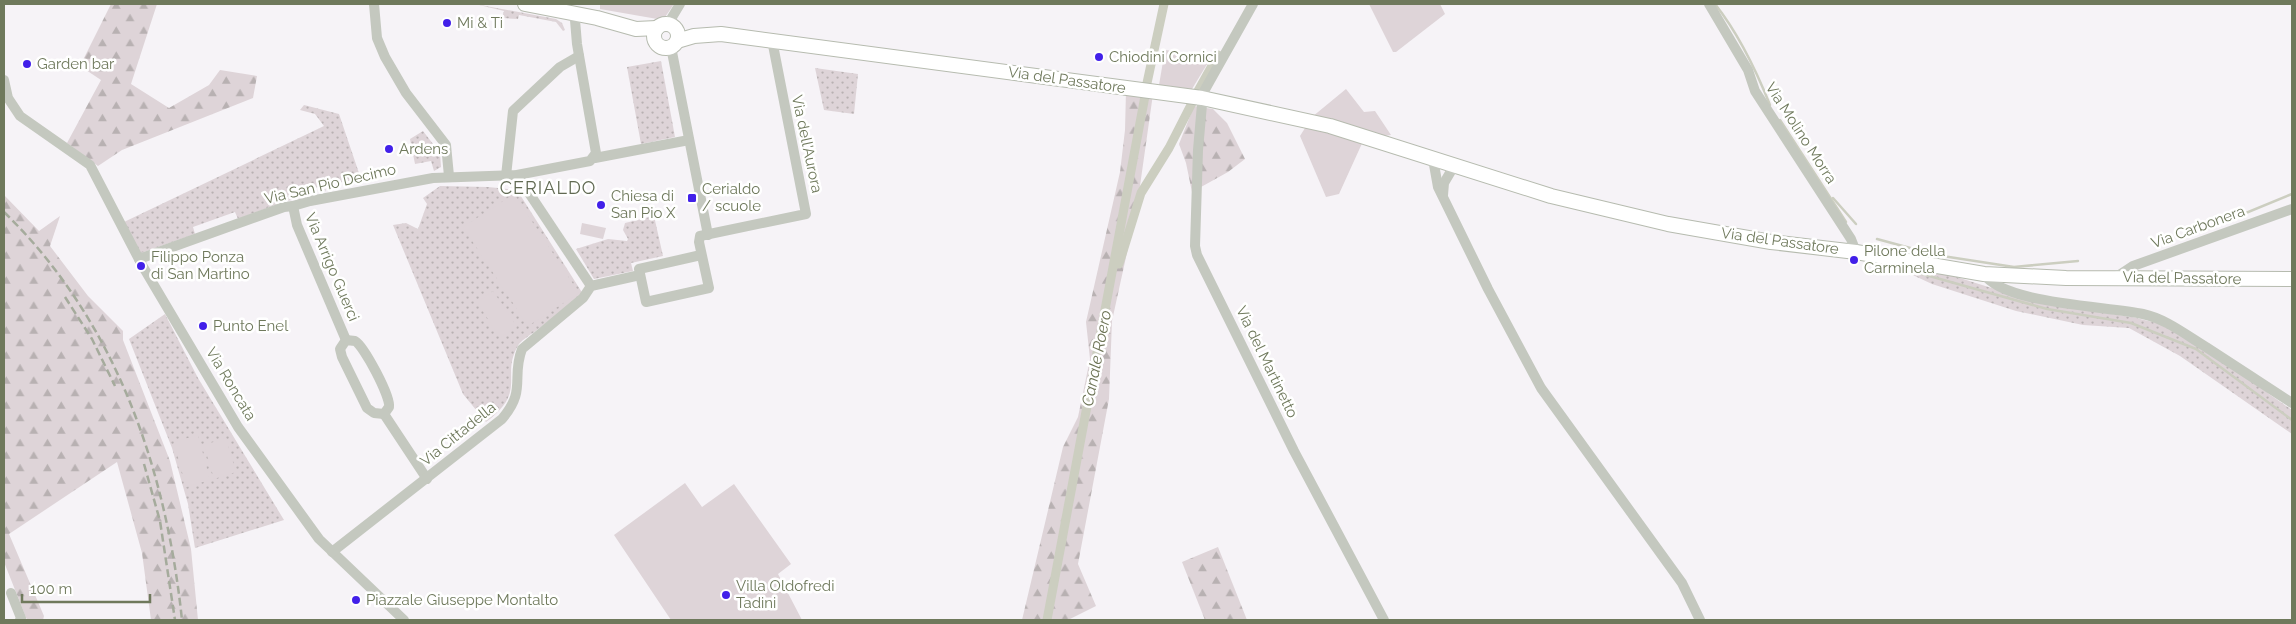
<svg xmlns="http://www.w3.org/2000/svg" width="2296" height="624" font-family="Raleway,sans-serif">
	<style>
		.grass { fill: url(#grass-dots) }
		.forest { fill: url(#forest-firs) }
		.garden { fill: #ded4d8 }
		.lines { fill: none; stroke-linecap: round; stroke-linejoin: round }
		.stream { stroke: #cccec0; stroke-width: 2.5 }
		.canal { stroke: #cccec0; stroke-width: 9 }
		.secondary-casing { stroke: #b6bbaf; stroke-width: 16 }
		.street { stroke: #c4c8bf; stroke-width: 10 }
		.secondary { stroke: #fff; stroke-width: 14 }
		.rail { stroke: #a5ab9c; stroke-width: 2.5; stroke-dasharray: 8 4; stroke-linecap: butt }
		.poi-dot { fill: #4220e9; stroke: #fff; stroke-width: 2 }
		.labels { text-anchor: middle; stroke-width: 5; stroke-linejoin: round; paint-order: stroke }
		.poi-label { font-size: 15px; fill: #6f795c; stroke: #fff; text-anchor: start }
		.street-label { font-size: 15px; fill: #6f795c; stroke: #fff }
		.water-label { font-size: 16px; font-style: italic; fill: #6d7456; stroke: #fff }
		.quarter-label { font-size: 18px; letter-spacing: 1px; fill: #616a53; stroke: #fff }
	</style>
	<defs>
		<pattern id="grass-dots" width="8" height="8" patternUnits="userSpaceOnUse" patternTransform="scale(1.25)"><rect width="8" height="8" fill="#ded4d8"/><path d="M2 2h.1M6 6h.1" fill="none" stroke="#b8b1b2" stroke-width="1.8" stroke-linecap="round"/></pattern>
		<pattern id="forest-firs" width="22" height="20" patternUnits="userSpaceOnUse" patternTransform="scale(1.25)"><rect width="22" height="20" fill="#ded4d8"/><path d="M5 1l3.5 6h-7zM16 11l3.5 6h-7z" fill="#b8b1b2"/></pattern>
	</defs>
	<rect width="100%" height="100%" fill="#f6f3f7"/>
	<g class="grass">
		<polygon points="475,4 556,19 562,23 565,30 563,31 556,22 519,15 518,19 502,18 504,11"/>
		<polygon points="661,61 675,137 641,144 627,67"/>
		<polygon points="815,68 858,74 854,114 824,110"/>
		<polygon points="304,105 339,114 361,179 325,185 326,192 323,186 304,190 305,197 283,202 238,219 235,212 193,227 195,234 141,253 138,251 124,222 324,126 315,114 300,110"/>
		<polygon points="423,131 440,153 441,167 434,171 431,161 415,164 410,139"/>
		<path d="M440 186 488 187 517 190 583 294C568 306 553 318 537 330 532 334 523 339 519 344 499 376 529 390 486 422L463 394 393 225 406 223 418 229 427 204 423 198Z"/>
		<polygon points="654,216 663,256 631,263 633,271 594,279 576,249 608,239 627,241 628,239 623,230 625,223"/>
		<polygon points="1877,260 1947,274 2043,304 2132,317 2161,324 2239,364 2269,394 2292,410 2292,434 2180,356 2129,328 2083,325 2016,311 1932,284 1904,271 1877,265"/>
		<polygon points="165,314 198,378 284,520 195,548 188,504 172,448 129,339"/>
	</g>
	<g class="forest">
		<polygon points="111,4 157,4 131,84 169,108 209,85 220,70 257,76 253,98 122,150 98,166 67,143 101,80 80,66"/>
		<polygon points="1126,91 1153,94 1137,207 1112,321 1109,399 1078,564 1096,606 1068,620 1022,620 1063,447 1078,417 1090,359 1086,322 1120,172 1125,130"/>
		<polygon points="1194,106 1213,109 1227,123 1245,159 1228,172 1192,192 1186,163 1179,144"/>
		<polygon points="4,195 39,231 60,216 50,246 88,296 123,331 123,340 170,461 191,549 198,620 151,620 142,553 117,462 9,534 44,616 43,620 27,620 4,562"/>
		<polygon points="1218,547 1247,620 1205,620 1182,562"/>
	</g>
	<g class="garden">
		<polygon points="600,4 674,4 663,20 600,9"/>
		<polygon points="1369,4 1440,4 1445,14 1396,52 1393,52"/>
		<polygon points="1165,50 1212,56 1192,89 1159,85"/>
		<polygon points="1346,89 1364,112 1375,111 1391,135 1364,139 1339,194 1326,197 1300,136 1312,117"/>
		<polygon points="514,194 579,293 528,326 463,227"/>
		<polygon points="582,223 606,228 603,239 580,234"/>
		<polygon points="493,291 517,327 500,338 477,302"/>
		<polygon points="198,435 210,480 186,487 174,442"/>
		<polygon points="226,438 236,472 214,479 204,445"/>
		<polygon points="685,483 702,507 734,484 791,564 778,574 802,620 671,620 614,535"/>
	</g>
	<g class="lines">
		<g class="stream">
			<path d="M1715 4C1738 33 1756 70 1770 105"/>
			<polyline points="1780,120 1846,222"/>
			<polyline points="1833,198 1856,224"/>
			<polyline points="2190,236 2292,194"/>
			<polyline points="1877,239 1936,255 2014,267 2078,261"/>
			<polyline points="1883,263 2047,309 2131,323 2196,349 2292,420"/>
		</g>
		<g class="canal">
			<polyline points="1147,83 1164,4"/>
			<polyline points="1198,91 1218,55"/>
			<polyline points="1119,264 1141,193 1169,148 1193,101"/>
			<polyline points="1047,620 1145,96"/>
		</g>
		<defs>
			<g id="secondary">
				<polyline points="525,4 597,18 636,29 657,28"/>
				<circle cx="666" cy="36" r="12"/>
				<polyline points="677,41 694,36 721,34 1202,98 1330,126 1551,196 1668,224 1771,242 1856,252 1984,274 2066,278 2292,279"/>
			</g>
		</defs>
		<use href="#secondary" class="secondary-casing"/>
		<g class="street">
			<polyline points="374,4 377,38 385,57 406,93 446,145 449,176"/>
			<polyline points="1253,4 1203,93 1198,150 1195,246 1197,255 1294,451 1384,620"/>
			<polyline points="1709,4 1748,70 1755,91 1851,239 1856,252"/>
			<polyline points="668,24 680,4"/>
			<polyline points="671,47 708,235"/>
			<polyline points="4,80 8,98 20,116 90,165 142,265 238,427 319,539 404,620"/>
			<polyline points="595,158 689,140"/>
			<polyline points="1433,159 1438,187 1488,289 1541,388 1682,583 1700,620"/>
			<polyline points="517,175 591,286"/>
			<polyline points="506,176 513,111 560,67 579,56"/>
			<polyline points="1443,195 1444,183 1454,166"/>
			<polyline points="293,206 297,225 346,340"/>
			<polyline points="701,255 639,269 646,302 709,288 699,242 700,236 806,214 772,40"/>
			<polyline points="139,259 284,207 293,206 310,201 433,178 517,175 590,161 596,153 577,44 575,20 576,13"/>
			<path d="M1984 274C2003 304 2107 306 2143 314 2166 319 2186 335 2206 347 2235 366 2263 384 2292 403"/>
			<polyline points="2115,278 2133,266 2292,209"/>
			<path d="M346 340 355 341C364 346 391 397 389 407L384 414 374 413 367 408 342 357 340 349Z"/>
			<polyline points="384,414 427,479"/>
			<path d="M332 552 502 419C527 390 511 378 522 349L583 298 591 286 640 275"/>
			<polyline points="11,593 21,618 20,620"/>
		</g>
		<use href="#secondary" class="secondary"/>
		<g class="rail">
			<path d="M4 212C116 321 166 468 182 620"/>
			<polyline points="65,297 92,339 115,386"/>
			<polyline points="144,464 160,521 175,620"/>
		</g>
	</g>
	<g class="poi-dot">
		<circle cx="447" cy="23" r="5"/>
		<circle cx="1099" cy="57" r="5"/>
		<circle cx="27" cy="64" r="5"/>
		<circle cx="389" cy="149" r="5"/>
		<rect x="687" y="193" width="10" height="10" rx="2.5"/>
		<circle cx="601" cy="205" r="5"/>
		<circle cx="1854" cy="260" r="5"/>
		<circle cx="141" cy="266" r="5"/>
		<circle cx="203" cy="326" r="5"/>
		<circle cx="726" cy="595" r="5"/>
		<circle cx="356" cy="600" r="5"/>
	</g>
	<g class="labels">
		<g class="poi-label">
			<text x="457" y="28">Mi &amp; Ti</text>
			<text x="1109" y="62">Chiodini Cornici</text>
			<text x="37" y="69">Garden bar</text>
			<text x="399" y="154">Ardens</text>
			<text x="702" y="194">Cerialdo<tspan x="702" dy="17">/ scuole</tspan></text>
			<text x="611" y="201">Chiesa di<tspan x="611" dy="17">San Pio X</tspan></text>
			<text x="1864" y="256">Pilone della<tspan x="1864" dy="17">Carminela</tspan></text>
			<text x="151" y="262">Filippo Ponza<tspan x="151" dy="17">di San Martino</tspan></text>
			<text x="213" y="331">Punto Enel</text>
			<text x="736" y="591">Villa Oldofredi<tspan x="736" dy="17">Tadini</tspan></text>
			<text x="366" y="605">Piazzale Giuseppe Montalto</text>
		</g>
		<g class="street-label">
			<text transform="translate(1067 80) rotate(8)" y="5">Via del Passatore</text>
			<text transform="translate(1801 133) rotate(57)" y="5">Via Molino Morra</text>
			<text transform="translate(807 144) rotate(78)" y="5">Via dell'Aurora</text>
			<text transform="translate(330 184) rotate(-13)" y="5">Via San Pio Decimo</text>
			<text transform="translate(2198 227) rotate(-20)" y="5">Via Carbonera</text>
			<text transform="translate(1780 241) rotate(8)" y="5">Via del Passatore</text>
			<text transform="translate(332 267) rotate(67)" y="5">Via Arrigo Guerci</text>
			<text transform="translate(2182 278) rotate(1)" y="5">Via del Passatore</text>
			<text transform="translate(1267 362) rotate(64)" y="5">Via del Martinetto</text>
			<text transform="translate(231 384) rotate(59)" y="5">Via Roncata</text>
			<text transform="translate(458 434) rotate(-39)" y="5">Via Cittadella</text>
		</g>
		<g class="water-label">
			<text transform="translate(1096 358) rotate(-79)" y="6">Canale Roero</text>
		</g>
		<g class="quarter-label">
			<text x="548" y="194">CERIALDO</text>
		</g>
	</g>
	<rect width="2296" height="624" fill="none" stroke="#6f795c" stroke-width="10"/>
	<path d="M22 594v8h128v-8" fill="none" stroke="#6f795c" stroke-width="2.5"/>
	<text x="30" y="594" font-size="15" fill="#6f795c" stroke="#ffffff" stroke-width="4" paint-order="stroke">100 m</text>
</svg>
